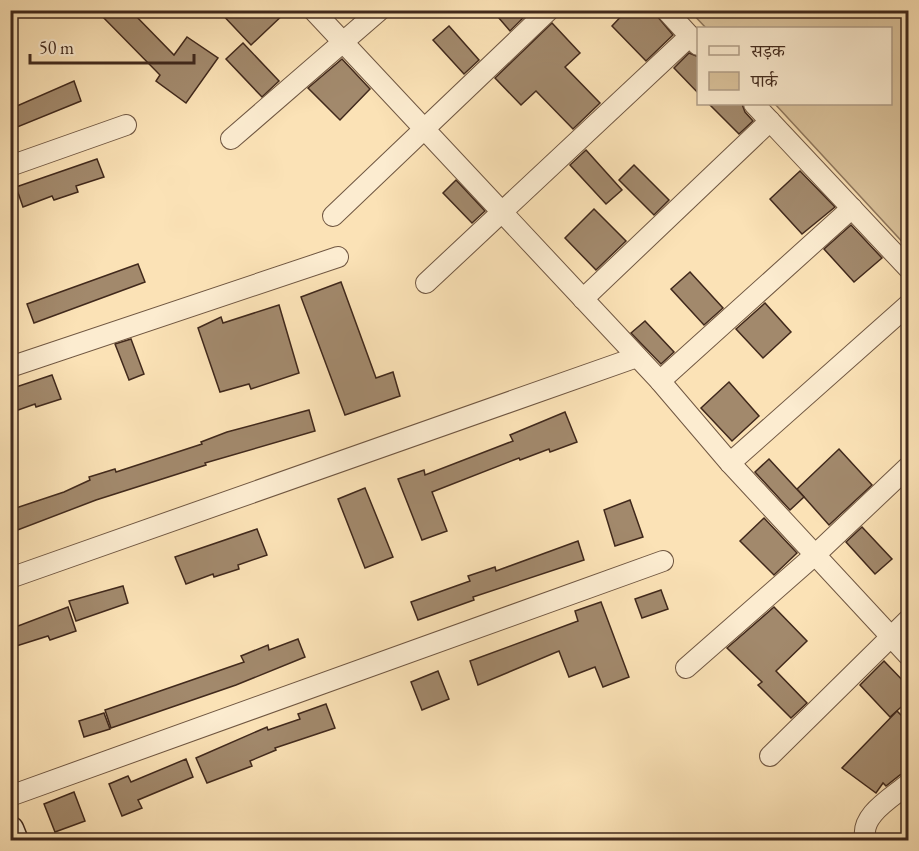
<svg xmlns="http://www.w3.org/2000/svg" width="919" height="851" font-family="'EB Garamond','Noto Serif Devanagari',serif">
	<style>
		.green { fill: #dbc39c; stroke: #8e765c; stroke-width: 1.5 }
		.building { fill: #a2896c; stroke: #41291c; stroke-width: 1.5 }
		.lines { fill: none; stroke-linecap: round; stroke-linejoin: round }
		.street-casing { stroke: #705742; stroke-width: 22 }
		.secondary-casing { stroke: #41291c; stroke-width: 30 }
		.street { stroke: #fcecd0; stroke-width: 20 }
		.secondary { stroke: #fcecd0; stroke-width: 27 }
	</style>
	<rect width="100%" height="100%" fill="#fbe2b6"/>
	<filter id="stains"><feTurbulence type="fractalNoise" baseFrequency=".00333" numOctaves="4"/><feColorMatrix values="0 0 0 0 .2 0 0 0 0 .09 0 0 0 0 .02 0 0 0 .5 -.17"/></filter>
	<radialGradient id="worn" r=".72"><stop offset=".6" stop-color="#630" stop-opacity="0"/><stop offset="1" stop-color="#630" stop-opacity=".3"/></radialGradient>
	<polygon class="green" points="690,11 908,11 908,248 775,104 890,104 890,28 706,28"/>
	<g class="building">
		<polygon points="96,10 130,10 174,55 187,37 218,58 186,103 156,81 160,75"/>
		<polygon points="218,10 288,10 251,45"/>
		<polygon points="492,10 531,10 510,31"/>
		<polygon points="627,10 652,10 673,35 646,61 612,26"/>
		<polygon points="552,23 580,53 565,67 600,103 573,129 536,91 521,105 495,78"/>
		<polygon points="449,26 479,60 464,74 433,40"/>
		<polygon points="243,43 279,81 262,97 226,59"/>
		<polygon points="689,53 699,57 699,94 674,68"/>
		<polygon points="342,59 370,89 340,120 308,88"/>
		<polygon points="74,81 81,101 10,130 10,109"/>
		<polygon points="709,104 742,104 745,112 753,121 739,134"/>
		<polygon points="586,150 622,190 606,204 570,165"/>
		<polygon points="97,159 104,177 76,186 78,192 54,200 52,196 23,207 16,187"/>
		<polygon points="634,165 669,200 654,215 619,180"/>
		<polygon points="800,171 835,207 802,234 770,199"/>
		<polygon points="456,180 485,211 472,223 443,193"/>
		<polygon points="594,209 626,241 596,270 565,238"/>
		<polygon points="851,225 882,258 854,282 824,249"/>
		<polygon points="138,264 145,282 34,323 27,304"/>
		<polygon points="690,272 723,308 704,325 671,289"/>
		<polygon points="341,282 376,378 393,372 400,396 345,415 301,297"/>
		<polygon points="765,303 791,332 763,358 736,329"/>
		<polygon points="279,305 299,373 251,389 249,384 220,392 198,328 221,317 223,323"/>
		<polygon points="645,321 674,352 661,364 631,333"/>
		<polygon points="131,339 144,374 129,380 115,344"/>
		<polygon points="52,375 61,399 36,407 35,404 10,413 10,389"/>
		<polygon points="729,382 759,416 732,441 701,408"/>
		<polygon points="309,410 315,431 205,463 206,465 96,500 15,531 10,510 64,492 90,480 89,477 115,469 116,472 202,444 201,442 227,432"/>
		<polygon points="565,412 577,442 550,452 549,449 520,460 519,458 432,492 447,531 422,540 398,479 424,470 425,475 513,441 510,435"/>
		<polygon points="839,449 872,485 829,525 797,489"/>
		<polygon points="769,459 804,497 790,510 755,472"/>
		<polygon points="365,488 393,557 365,568 338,499"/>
		<polygon points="630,500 643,537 615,546 604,510"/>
		<polygon points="764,518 797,553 774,575 740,541"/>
		<polygon points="862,527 892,559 875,574 846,542"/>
		<polygon points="257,529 267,555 238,565 239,569 214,577 213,574 186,584 175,557"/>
		<polygon points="578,541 584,560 473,597 474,600 418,620 411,602 470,581 468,576 495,567 496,571"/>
		<polygon points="123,586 128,603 76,621 69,601"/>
		<polygon points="661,590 668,609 642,618 635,599"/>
		<polygon points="601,602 629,677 603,687 595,667 569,677 559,651 478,685 470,661 578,621 575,611"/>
		<polygon points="68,607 76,631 50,640 48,636 10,648 10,629"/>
		<polygon points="774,607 807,641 776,671 807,703 791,718 758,685 762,682 727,648"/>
		<polygon points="298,639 305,657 236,685 111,728 105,710 244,662 241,656 268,645 269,650"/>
		<polygon points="884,661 909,687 909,700 890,717 860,685"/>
		<polygon points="438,671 449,699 422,710 411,682"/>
		<polygon points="326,704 335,728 275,748 276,750 250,761 252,766 207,783 196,758 267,727 268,730 300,719 298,714"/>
		<polygon points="897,711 909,723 909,772 900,775 886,786 883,783 876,793 842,768"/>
		<polygon points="104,713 110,729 84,737 79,721"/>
		<polygon points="186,759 193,777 138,800 142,808 122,816 109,784 128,776 131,782"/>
		<polygon points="74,792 85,821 55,832 44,804"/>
	</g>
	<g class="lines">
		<defs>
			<g id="street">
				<polyline points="313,10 660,381 730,463 908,655"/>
				<polyline points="666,10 698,45"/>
				<polyline points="754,104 908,268"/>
				<polyline points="231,139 380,10"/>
				<polyline points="10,166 126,125"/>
				<polyline points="333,216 549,10"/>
				<polyline points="426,283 690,36"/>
				<polyline points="583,299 770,121"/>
				<polyline points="10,367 338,257"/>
				<polyline points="660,381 852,208"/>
				<polyline points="730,463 908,305"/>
				<polyline points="10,578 637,357"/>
				<polyline points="686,668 816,554 908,467"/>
				<polyline points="770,756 908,620"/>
				<polyline points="10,796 663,561"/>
				<path d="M866 840C858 816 893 797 908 784"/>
			</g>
			<polyline id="secondary" points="10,830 14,840"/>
		</defs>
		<use href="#street" class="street-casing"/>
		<use href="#secondary" class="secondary-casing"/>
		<use href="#street" class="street"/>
		<use href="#secondary" class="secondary"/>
	</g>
	<rect width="919" height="851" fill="none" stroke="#fbe2b6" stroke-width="36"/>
	<rect x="12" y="12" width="895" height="827" fill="none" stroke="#41291c" stroke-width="3"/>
	<rect x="18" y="18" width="883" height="815" fill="none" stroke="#41291c" stroke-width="1.5"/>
	<rect x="697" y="27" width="195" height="78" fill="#fcecd0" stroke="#b19e88" stroke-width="1.5"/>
	<rect x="709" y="46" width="30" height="9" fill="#fcecd0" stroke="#b19e88" stroke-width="1.5"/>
	<text x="751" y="57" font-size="18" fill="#41291c">सड़क</text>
	<rect x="709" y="72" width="30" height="18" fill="#dbc39c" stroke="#b19e88" stroke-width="1.5"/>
	<text x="751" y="87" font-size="18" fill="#41291c">पार्क</text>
	<path d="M30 54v9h164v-9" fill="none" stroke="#41291c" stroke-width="3"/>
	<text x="39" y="54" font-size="18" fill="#41291c" stroke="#fcecd0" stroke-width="4.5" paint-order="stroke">50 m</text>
	<rect width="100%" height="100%" filter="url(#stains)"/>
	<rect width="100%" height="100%" fill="url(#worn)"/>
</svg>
